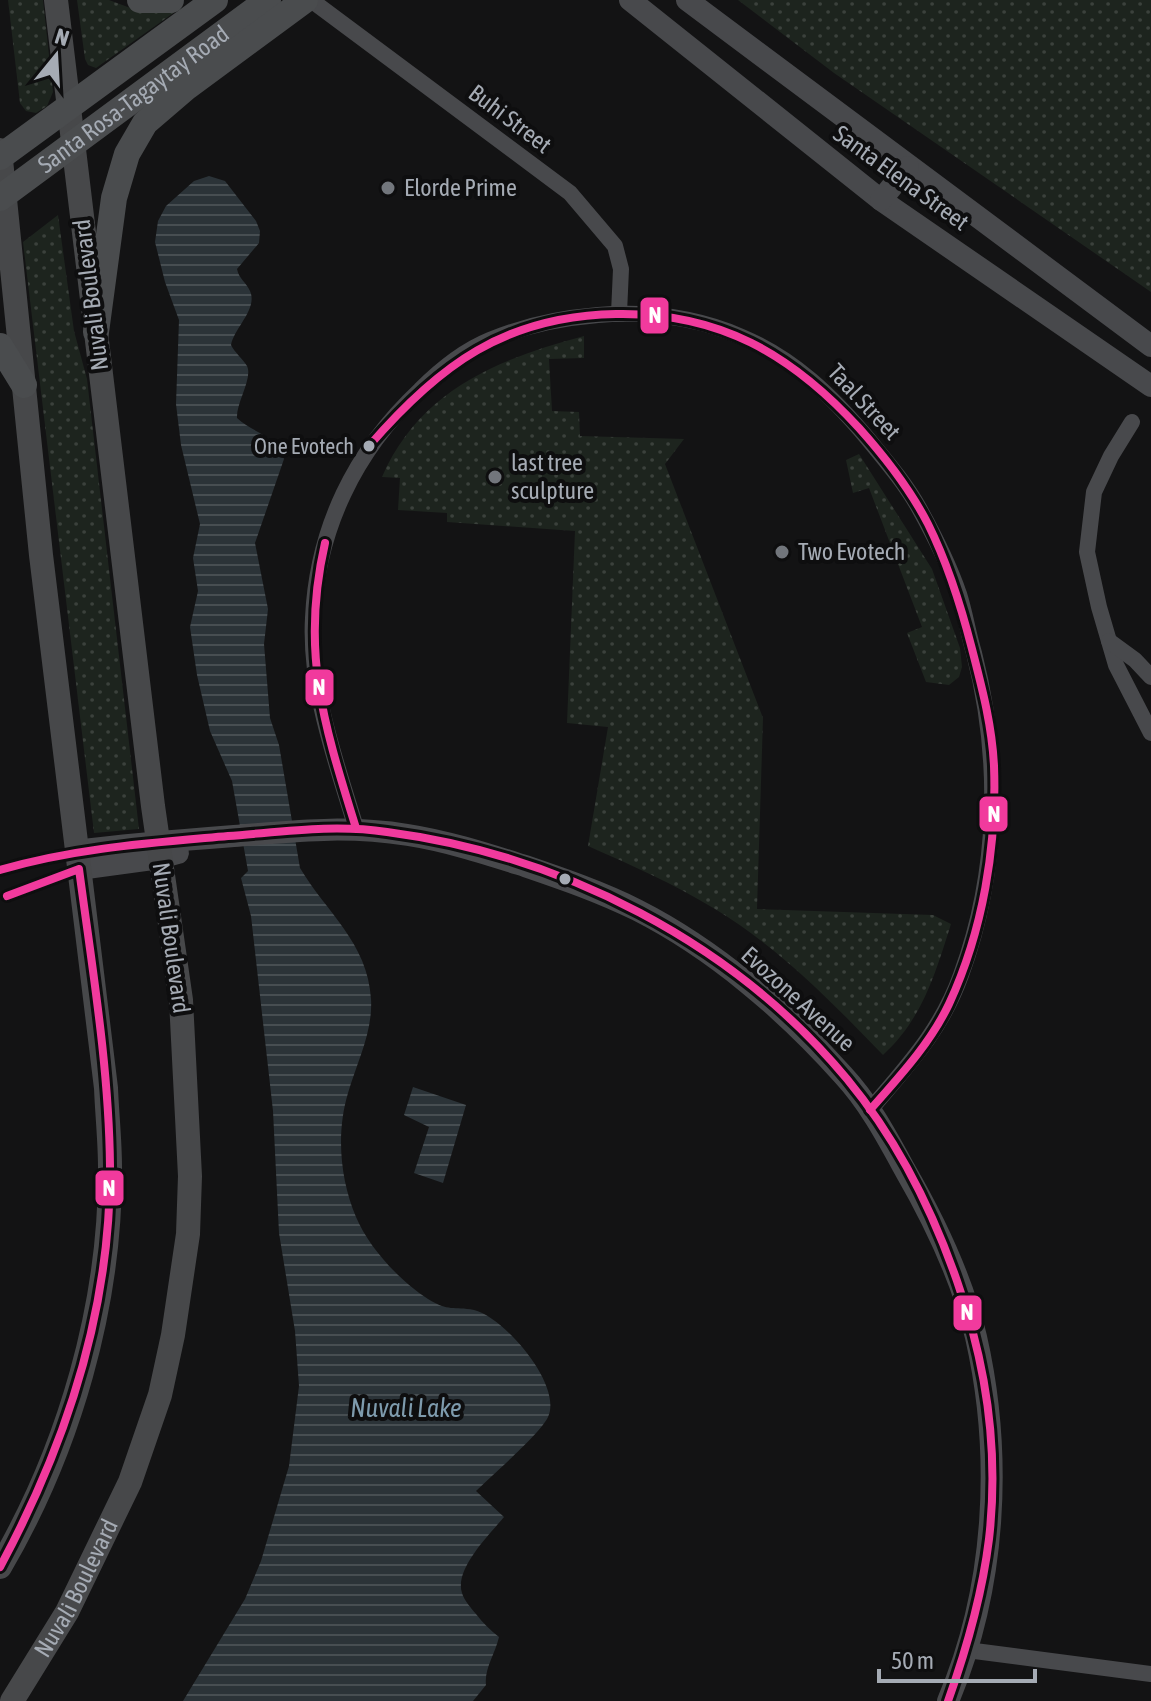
<svg xmlns="http://www.w3.org/2000/svg" width="1151" height="1701" font-family="'Asap Condensed',sans-serif">
	<style>
		.grass { fill: url(#grass-dots) }
		.water { fill: url(#water-rules) }
		.lines { fill: none; stroke-linecap: round; stroke-linejoin: round }
		.minor { stroke: #48494c; stroke-width: 16 }
		.tertiary { stroke: #48494c; stroke-width: 22 }
		.secondary { stroke: #47484a; stroke-width: 24 }
		.primary { stroke: #4a4c4e; stroke-width: 26 }
		.bus-1-casing { stroke: #0e0e0f; stroke-width: 14 }
		.bus-1 { stroke: #f13a9d; stroke-width: 8 }
		.poi-dot { fill: #72767c; stroke: #0e0e0f; stroke-width: 3 }
		.bus-dot { fill: #a5abb4; stroke: #0e0e0f; stroke-width: 3 }
		.labels { text-anchor: middle; stroke-width: 8; stroke-linejoin: round; paint-order: stroke }
		.bus-label { font-size: 22px; fill: #a5abb4; stroke: #0e0e0f; text-anchor: end }
		.street-label { font-size: 24px; fill: #a5abb4; stroke: #0e0e0f }
		.poi-label { font-size: 24px; fill: #a5abb4; stroke: #0e0e0f; text-anchor: start }
		.water-label { font-size: 26px; font-style: italic; fill: #7e9bad; stroke: #0e0e0f }
		.line-badge { stroke: #0e0e0f; stroke-width: 3 }
		.badge-label { font-size: 22px; text-anchor: middle; font-weight: bold; fill: #fff }
	</style>
	<defs>
		<pattern id="grass-dots" width="8" height="8" patternUnits="userSpaceOnUse" patternTransform="scale(2)"><rect width="8" height="8" fill="#1d241e"/><path d="M2 2h.1M6 6h.1" fill="none" stroke="#3b413c" stroke-width="1.8" stroke-linecap="round"/></pattern>
		<pattern id="water-rules" width="6" height="5" patternUnits="userSpaceOnUse" patternTransform="scale(2)"><rect width="6" height="5" fill="#2b3338"/><path d="M0 2.5h6" fill="none" stroke="#474e52"/></pattern>
	</defs>
	<rect width="100%" height="100%" fill="#131314"/>
	<g class="grass">
		<polygon points="8,0 43,0 53,92 47,106 36,113 26,111 20,103"/>
		<polygon points="77,0 109,0 133,9 179,9 96,68 88,65 85,59"/>
		<polygon points="738,0 1151,0 1151,292 834,73"/>
		<polygon points="58,215 74,331 87,379 139,829 94,833 23,242"/>
		<path d="M584 336V358L549 359 552 411 579 412 580 436 684 439 665 464 763 718 757 909 933 915 951 924C935 974 923 1018 883 1055 831 1001 779 948 715 909 674 884 631 865 588 846L608 727 567 723 575 531 447 522V513L398 510 400 478 382 477C420 390 498 359 584 336Z"/>
		<polygon points="859,454 932,569 960,648 962,667 959,677 949,685 926,682 907,633 922,627 869,488 853,493 846,460"/>
	</g>
	<g class="water">
		<path d="M209 176 225 181 256 221 260 231 259 243 237 269C239 279 246 282 250 291 258 309 234 328 231 345 235 353 243 359 247 366 253 378 236 403 237 418 253 433 279 437 284 459L255 543 268 609 264 644 270 718 279 745 300 868C326 912 368 943 371 999 373 1032 357 1062 348 1093 336 1133 340 1179 356 1217 369 1248 400 1281 428 1299 449 1312 453 1306 474 1310 504 1317 563 1385 548 1417 540 1434 492 1475 476 1491L504 1517C490 1534 454 1569 462 1593 464 1600 471 1608 476 1614 483 1623 490 1630 499 1637 495 1654 484 1669 486 1685L473 1701H183L245 1599 261 1561 289 1466 299 1386 295 1331 279 1233 273 1111 251 916 241 878 248 871 232 781 210 731 197 675 190 627 198 591 193 558 200 524 181 445 176 404 179 320 165 282 155 242 158 221 166 206 194 181Z"/>
		<polygon points="413,1087 466,1105 443,1183 414,1173 429,1127 404,1115"/>
	</g>
	<g class="lines">
		<g class="minor">
			<polyline points="311,0 570,193 615,246 621,269 619,313"/>
			<polyline points="1132,422 1111,456 1094,492 1087,552 1099,607 1116,665 1151,733"/>
			<polyline points="1109,641 1135,660 1151,677"/>
			<path d="M356 828C336 761 309 689 313 618 317 529 355 451 420 390 440 370 463 351 490 340 523 326 562 318 598 315 648 311 696 317 742 337 794 359 832 396 868 439 886 461 905 483 919 508 934 535 949 565 959 594 965 613 968 633 974 653 1001 759 999 871 961 975 941 1031 907 1066 870 1110"/>
			<polyline points="967,1650 1151,1674"/>
		</g>
		<g class="tertiary">
			<polyline points="630,0 881,200 1151,386"/>
			<polyline points="687,0 1151,346"/>
			<polyline points="881,200 908,167"/>
			<path d="M76 851C129 844 181 840 234 836 297 831 344 825 408 835 447 841 487 854 525 866 563 879 601 892 637 910 714 949 786 1011 843 1075 869 1103 887 1137 905 1170 935 1222 962 1278 976 1337 1003 1456 996 1588 948 1701"/>
			<polyline points="79,869 160,858 178,853"/>
		</g>
		<g class="secondary">
			<path d="M0 150 41 555 106 1088C107 1114 110 1141 110 1167 111 1305 69 1449 0 1567"/>
			<path id="s1" d="M12 1701 67 1612 130 1482 160 1395 173 1335 188 1234 190 1176 181 1000 153 806 56 0"/>
		</g>
		<g class="primary">
			<polyline points="140,0 171,0"/>
			<polyline points="0,157 215,0"/>
			<path id="s2" d="M0 198 268 0"/>
			<polyline points="96,332 114,198 127,154 145,123 187,87 305,0"/>
			<polyline points="0,346 24,385"/>
		</g>
		<defs>
			<g id="bus-1">
				<path d="M369 446C439 365 505 316 616 314 719 312 791 354 859 428 885 457 910 489 928 524 948 564 961 606 972 649 982 688 992 725 994 766 997 846 983 931 949 1004 930 1044 899 1077 870 1110"/>
				<path d="M325 543C300 652 324 725 356 828"/>
				<path d="M0 870C75 848 151 843 228 836 282 832 333 824 387 832 562 855 733 942 847 1079 895 1137 932 1209 957 1281 986 1363 999 1452 989 1539 982 1596 967 1648 948 1701"/>
				<path d="M0 1567C67 1443 111 1308 110 1166 109 1067 92 967 79 869L7 896"/>
			</g>
		</defs>
		<use href="#bus-1" class="bus-1-casing"/>
		<use href="#bus-1" class="bus-1"/>
	</g>
	<g class="poi-dot">
		<circle cx="388" cy="188" r="8"/>
		<circle cx="495" cy="477" r="8"/>
		<circle cx="782" cy="552" r="8"/>
	</g>
	<g class="bus-dot">
		<circle cx="369" cy="446" r="7"/>
		<circle cx="565" cy="879" r="7"/>
	</g>
	<g class="labels">
		<g class="bus-label">
			<text x="354" y="454">One Evotech</text>
		</g>
		<g class="street-label">
			<text dy="8" stroke="none"><textPath href="#s2" startOffset="166">Santa Rosa-Tagaytay Road</textPath></text>
			<text transform="translate(510 119) rotate(37)" y="8">Buhi Street</text>
			<text transform="translate(901 178) rotate(36)" y="8">Santa Elena Street</text>
			<text transform="translate(91 295) rotate(-97)" y="8">Nuvali Boulevard</text>
			<text transform="translate(864 402) rotate(47)" y="8">Taal Street</text>
			<text transform="translate(171 938) rotate(82)" y="8">Nuvali Boulevard</text>
			<text transform="translate(798 999) rotate(42)" y="8">Evozone Avenue</text>
			<text dy="8" stroke="none"><textPath href="#s1" startOffset="130">Nuvali Boulevard</textPath></text>
		</g>
		<g class="poi-label">
			<text x="404" y="196">Elorde Prime</text>
			<text x="511" y="471">last tree<tspan x="511" dy="28">sculpture</tspan></text>
			<text x="798" y="560">Two Evotech</text>
		</g>
		<g class="water-label">
			<text x="406" y="1417">Nuvali Lake</text>
		</g>
	</g>
	<g class="line-badge">
		<rect x="639" y="296" width="31" height="39" rx="8" fill="#f13a9d"/>
		<rect x="304" y="668" width="31" height="39" rx="8" fill="#f13a9d"/>
		<rect x="978" y="795" width="31" height="38" rx="8" fill="#f13a9d"/>
		<rect x="94" y="1169" width="31" height="38" rx="8" fill="#f13a9d"/>
		<rect x="952" y="1294" width="31" height="38" rx="8" fill="#f13a9d"/>
	</g>
	<g class="badge-label">
		<text x="655" y="323">N</text>
		<text x="319" y="695">N</text>
		<text x="994" y="822">N</text>
		<text x="109" y="1196">N</text>
		<text x="967" y="1320">N</text>
	</g>
	<g transform="translate(56 56) rotate(18)" stroke="#0e0e0f" stroke-width="6" paint-order="stroke">
	<path d="M0-6L14 30L0 20L-14 30Z" fill="#a5abb4"/>
	<text y="-12" font-size="22" font-weight="bold" text-anchor="middle" fill="#a5abb4">N</text>
	</g>
	<path d="M879 1669v12h156v-12" fill="none" stroke="#a5abb4" stroke-width="4"/>
	<text x="891" y="1669" font-size="24" fill="#a5abb4" stroke="#0e0e0f" stroke-width="6" paint-order="stroke">50 m</text>
</svg>
